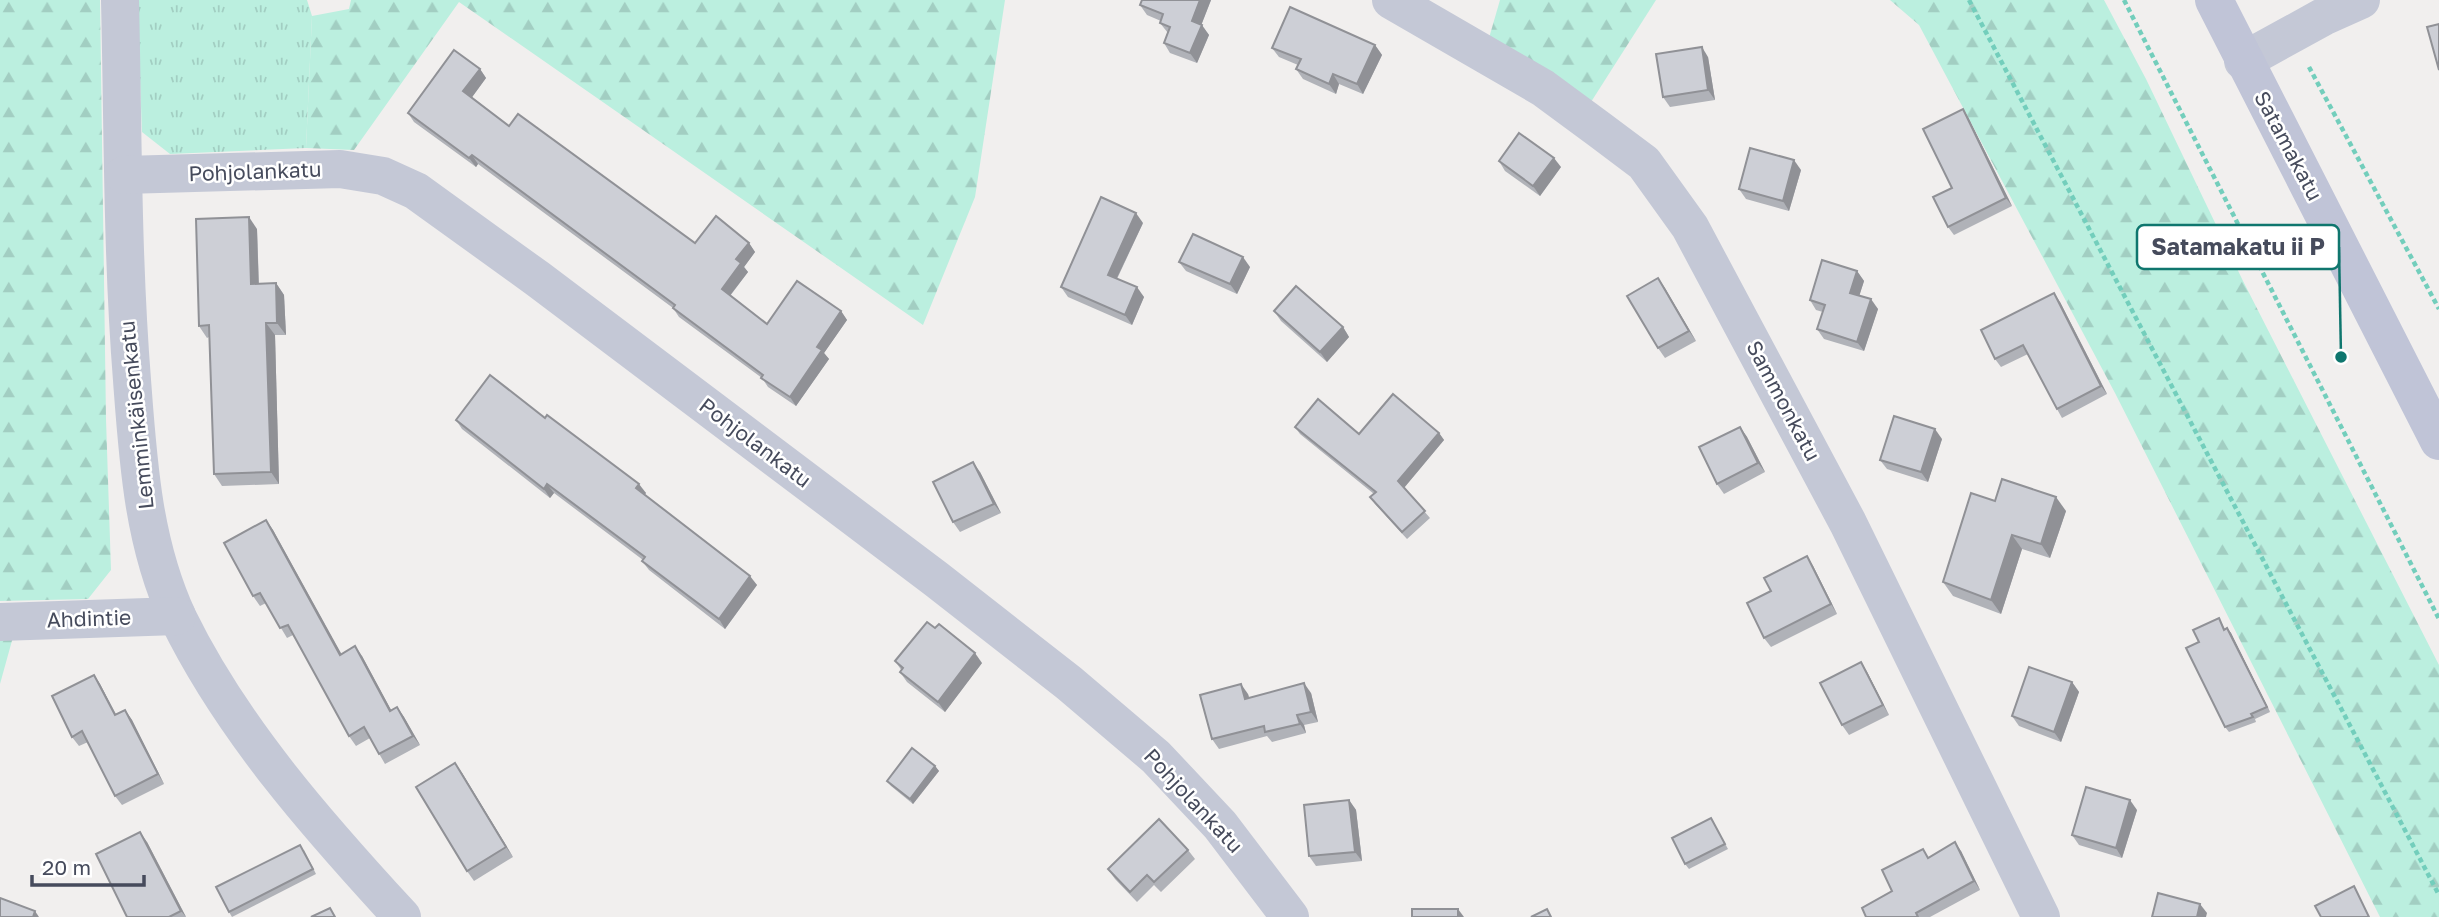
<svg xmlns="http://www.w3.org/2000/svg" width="2439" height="917" font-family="'Golos Text',sans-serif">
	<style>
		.grass { fill: url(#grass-tufts) }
		.forest { fill: url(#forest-firs) }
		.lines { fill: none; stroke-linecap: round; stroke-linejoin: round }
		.path { stroke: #73cebc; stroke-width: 4.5; stroke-dasharray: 5 3.5; stroke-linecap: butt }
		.street { stroke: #c4c8d6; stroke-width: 38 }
		.secondary { stroke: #c0c4d7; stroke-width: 38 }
		.wall { fill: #b0b2b8 }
		.shaded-wall { fill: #909196 }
		.building { fill: #cdcfd6; stroke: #909196; stroke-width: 2 }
		.labels { text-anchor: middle; stroke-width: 5; stroke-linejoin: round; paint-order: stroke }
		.street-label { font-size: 21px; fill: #464b5c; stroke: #fff }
		.leader { fill: none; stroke: #0f766e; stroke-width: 2.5 }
		.callout-dot { fill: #0f766e; stroke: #fff; stroke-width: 2.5 }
		.callout { fill: #fff; stroke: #0f766e; stroke-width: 2.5 }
		.callout-label { font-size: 23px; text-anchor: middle; font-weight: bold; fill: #464b5c }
	</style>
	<defs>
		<pattern id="grass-tufts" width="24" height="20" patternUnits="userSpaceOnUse" patternTransform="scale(1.75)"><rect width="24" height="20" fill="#bbefdf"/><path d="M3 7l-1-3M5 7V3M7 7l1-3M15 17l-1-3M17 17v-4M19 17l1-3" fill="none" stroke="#a2cec2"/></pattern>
		<pattern id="forest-firs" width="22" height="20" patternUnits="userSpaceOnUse" patternTransform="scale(1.75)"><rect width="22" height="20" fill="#bbefdf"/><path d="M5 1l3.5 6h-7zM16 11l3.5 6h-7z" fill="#a2cec2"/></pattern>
	</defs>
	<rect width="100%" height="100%" fill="#f1efee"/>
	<polygon class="grass" points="137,0 307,0 312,16 306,148 170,154 142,132"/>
	<g class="forest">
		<polygon points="0,0 100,0 106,419 111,570 88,599 0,601"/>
		<polygon points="351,0 1005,0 975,197 923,325 459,2 354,150 306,148 312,16 349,9"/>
		<polygon points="1500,0 1656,0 1591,102 1489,38"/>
		<polygon points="1890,0 2104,0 2146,79 2243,281 2439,665 2439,917 2380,917 2115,393 1919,25"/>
		<polygon points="13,637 0,684 0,638"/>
	</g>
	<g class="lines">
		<g class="path">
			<polyline points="1969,0 2439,895"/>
			<polyline points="2124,0 2439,619"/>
			<polyline points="2309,67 2439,309"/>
		</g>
		<g class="street">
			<path d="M120 0C123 127 122 254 132 380 138 461 143 543 178 618 232 729 319 827 402 917"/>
			<polyline points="1391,0 1543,88 1600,130 1644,163 1690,227 1848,523 2041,917"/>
			<polyline points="2243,61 2323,17 2361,0"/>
			<polyline points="124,175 340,169 383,176 416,191 538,279 936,579 1069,683 1156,757 1220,825 1290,917"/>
			<polyline points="0,622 177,616"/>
		</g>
		<polyline class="secondary" points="2214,0 2439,441"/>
	</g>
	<g class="wall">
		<polygon points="1142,0 1211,0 1201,25 1209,35 1197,63 1170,53 1164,43 1168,33 1160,23 1161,21 1147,15 1140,5"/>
		<polygon points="1375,45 1382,55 1363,94 1339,84 1336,94 1303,79 1296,69 1298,65 1279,57 1272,48"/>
		<polygon points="1708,57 1715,100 1670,107 1663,97"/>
		<polygon points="480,69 486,78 472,97 509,126 695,243 749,243 755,252 744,267 748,272 730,296 767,324 841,311 847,320 824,353 829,359 796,406 768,387 762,378 679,317 673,308 478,164 476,167 414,122 408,113"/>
		<polygon points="1968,117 2012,206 1954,235 1948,227 1952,188"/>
		<polygon points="1499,161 1561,167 1540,196 1505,171"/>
		<polygon points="1801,170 1789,211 1746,199 1739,189"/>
		<polygon points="1143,223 1117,279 1144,297 1132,325 1068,297 1061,287"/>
		<polygon points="257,229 259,284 276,283 284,295 286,335 275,335 279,484 222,486 214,474 209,337 207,338 199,326"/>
		<polygon points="1179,262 1250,267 1237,294 1186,271"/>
		<polygon points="1857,271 1864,281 1859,296 1878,309 1864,351 1824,339 1817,329 1823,312 1816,310 1810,300"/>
		<polygon points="1658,278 1696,341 1665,358 1658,348"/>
		<polygon points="2060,302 2107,394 2062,418 2057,409 2028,354 2001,367 1995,359"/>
		<polygon points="1274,311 1343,327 1349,337 1327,362 1281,321"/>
		<polygon points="545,418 646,493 644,495 757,585 725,629 649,570 642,561 643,560 554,493 550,498 462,429 456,420"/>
		<polygon points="1295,427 1359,434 1439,433 1444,440 1404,488 1430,518 1407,539 1375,504 1370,497 1374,494 1300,434"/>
		<polygon points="1740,427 1747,437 1765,472 1724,494 1717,484"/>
		<polygon points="1942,439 1928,482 1887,469 1880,460"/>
		<polygon points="980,472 1001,513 960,532 953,522"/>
		<polygon points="1995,501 2066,511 2050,558 2022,549 2001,614 1953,596 1943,582"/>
		<polygon points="266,520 273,530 341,654 362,656 391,710 397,707 404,717 420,745 385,764 370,738 356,746 349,736 293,635 287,638 266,603 260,606 253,596"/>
		<polygon points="1807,556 1813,566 1837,614 1771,647 1764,638 1771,591"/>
		<polygon points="2219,618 2225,629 2227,628 2231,633 2270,712 2255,719 2256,722 2229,732 2225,727 2199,642"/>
		<polygon points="895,661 982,663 945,712 907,682 900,672 902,671"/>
		<polygon points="1861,662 1867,672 1889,715 1849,735 1842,725"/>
		<polygon points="94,675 100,684 116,714 125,710 132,720 164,784 122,805 115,796 88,742 79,746 72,737"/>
		<polygon points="2072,682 2079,692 2061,742 2019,726 2012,716"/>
		<polygon points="1311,693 1318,722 1304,725 1306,733 1272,742 1267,736 1219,749 1212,739 1248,694 1249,698"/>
		<polygon points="935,766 939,771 913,804 891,786 887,781"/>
		<polygon points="462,773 513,857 474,881 467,871"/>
		<polygon points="1349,800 1356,810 1362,861 1316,866 1309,856"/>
		<polygon points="2137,810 2122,858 2079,845 2072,835"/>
		<polygon points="1711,818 1728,849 1689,869 1685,864"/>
		<polygon points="147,842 186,917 127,917"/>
		<polygon points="304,850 316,874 232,917 229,912"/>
		<polygon points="1188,850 1195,859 1161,892 1154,885 1137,902 1115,879 1108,869"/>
		<polygon points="1961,851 1980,890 1930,917 1866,917 1929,857"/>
	</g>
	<g class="shaded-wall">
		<polygon points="1200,0 1211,0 1199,31 1192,21"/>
		<polygon points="1202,25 1209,35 1197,63 1190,53"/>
		<polygon points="1375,45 1382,55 1363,94 1357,84"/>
		<polygon points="1702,47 1708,57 1715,100 1708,90"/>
		<polygon points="480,69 486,78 470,100 463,91"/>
		<polygon points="1333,74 1339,84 1336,94 1329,84"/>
		<polygon points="1963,109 1968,117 2012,206 2006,198"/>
		<polygon points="472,155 478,164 476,167 469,158"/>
		<polygon points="1554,158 1561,167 1540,196 1533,186"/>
		<polygon points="1794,160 1801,170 1789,211 1783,201"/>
		<polygon points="1136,213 1143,223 1114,284 1108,275"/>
		<polygon points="249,217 257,229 259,296 251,284"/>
		<polygon points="749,243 755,252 744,267 748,272 728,298 722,289 736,259"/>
		<polygon points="1243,257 1250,267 1237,294 1230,284"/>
		<polygon points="1857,271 1864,281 1857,303 1850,293"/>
		<polygon points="1658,278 1665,288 1696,341 1689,331"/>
		<polygon points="276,283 284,295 286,335 277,323"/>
		<polygon points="1137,287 1144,297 1132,325 1125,315"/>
		<polygon points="2054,293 2060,302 2107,394 2101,386"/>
		<polygon points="1871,299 1878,309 1864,351 1857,342"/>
		<polygon points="841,311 847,320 824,353 829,359 796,406 790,397 817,347"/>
		<polygon points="266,323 275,335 279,484 271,472"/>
		<polygon points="1343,327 1349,337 1327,362 1320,352"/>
		<polygon points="1740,427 1747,437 1765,472 1758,463"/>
		<polygon points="1935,429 1942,439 1928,482 1921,472"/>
		<polygon points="1439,433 1444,440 1403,489 1398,481"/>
		<polygon points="973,462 980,472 1001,513 994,504"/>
		<polygon points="547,484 554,493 550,498 544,489"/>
		<polygon points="639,484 646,493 642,498 636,488"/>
		<polygon points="2056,497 2066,511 2050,558 2041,544"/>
		<polygon points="266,520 273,530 347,664 340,655"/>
		<polygon points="2012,535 2022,549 2001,614 1991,600"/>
		<polygon points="1807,556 1813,566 1837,614 1831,604"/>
		<polygon points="750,576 757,585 725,629 719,619"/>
		<polygon points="2227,628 2231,633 2270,712 2267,707"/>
		<polygon points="355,646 362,656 397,721 390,711"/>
		<polygon points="975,653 982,663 945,712 938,702"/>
		<polygon points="1861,662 1867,672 1889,715 1883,705"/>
		<polygon points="94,675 100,684 121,725 115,715"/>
		<polygon points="2072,682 2079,692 2061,742 2054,732"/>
		<polygon points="1304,683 1311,693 1318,722 1311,712"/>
		<polygon points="1241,684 1248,694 1252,708 1245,699"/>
		<polygon points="397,707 404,717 420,745 413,736"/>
		<polygon points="125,710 132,720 164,784 158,774"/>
		<polygon points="1297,715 1304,725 1306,733 1300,724"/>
		<polygon points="455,763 462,773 513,857 506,847"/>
		<polygon points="935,766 939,771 913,804 910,799"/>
		<polygon points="1349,800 1356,810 1362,861 1355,852"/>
		<polygon points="2130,800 2137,810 2122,858 2116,848"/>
		<polygon points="140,832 147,842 186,917 181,911"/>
		<polygon points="1955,842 1961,851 1980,890 1974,881"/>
		<polygon points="2200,904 2207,913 2206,917 2197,917"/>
		<polygon points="1458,909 1464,917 1458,917"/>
		<polygon points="35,911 39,917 33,917"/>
	</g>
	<g class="building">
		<polygon points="1142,0 1200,0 1192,21 1202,25 1190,53 1164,43 1170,27 1160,23 1163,14 1140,5"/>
		<polygon points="1290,7 1375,45 1357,84 1333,74 1329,84 1296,69 1301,59 1272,48"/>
		<polygon points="2439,24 2439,70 2427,27"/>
		<polygon points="1702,47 1708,90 1663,97 1656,54"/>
		<polygon points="454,50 480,69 463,91 509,126 518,114 695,243 716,216 749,243 736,259 741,263 722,289 767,324 797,281 841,311 817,347 822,350 790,397 761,378 763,375 673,308 675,305 472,155 469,158 408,113"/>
		<polygon points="1963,109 2006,198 1948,227 1933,197 1952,188 1923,129"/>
		<polygon points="1519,133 1554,158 1533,186 1499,161"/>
		<polygon points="1750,148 1794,160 1783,201 1739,189"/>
		<polygon points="1101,197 1136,213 1108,275 1137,287 1125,315 1061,287"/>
		<polygon points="249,217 251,284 276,283 277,323 266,323 271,472 214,474 209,325 199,326 196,219"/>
		<polygon points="1193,234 1243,257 1230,284 1179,262"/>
		<polygon points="1822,260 1857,271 1850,293 1871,299 1857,342 1817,329 1825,305 1810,300"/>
		<polygon points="1658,278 1689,331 1658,348 1627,296"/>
		<polygon points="1296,286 1343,327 1320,352 1274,311"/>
		<polygon points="2054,293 2101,386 2057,409 2023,345 1995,359 1981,330"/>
		<polygon points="490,375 545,418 547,415 639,484 636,488 750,576 719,619 642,561 645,557 547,484 544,489 456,420"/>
		<polygon points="1393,394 1439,433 1398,481 1425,511 1402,532 1370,497 1376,492 1295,427 1318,399 1359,434"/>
		<polygon points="1894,416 1935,429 1921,472 1880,460"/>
		<polygon points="1740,427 1758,463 1717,484 1699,447"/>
		<polygon points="973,462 994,504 953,522 933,482"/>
		<polygon points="2002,479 2056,497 2041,544 2012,535 1991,600 1943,582 1971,493 1995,501"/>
		<polygon points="266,520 340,655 355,646 390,711 397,707 413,736 379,754 364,727 349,736 288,625 280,628 260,593 253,596 224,543"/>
		<polygon points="1807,556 1831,604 1764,638 1747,603 1771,591 1764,578"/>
		<polygon points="2219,618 2224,630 2227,628 2267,707 2251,714 2253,717 2225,727 2186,648 2199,642 2193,630"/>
		<polygon points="927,622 935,628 939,624 975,653 938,702 900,672 903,668 895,661"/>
		<polygon points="1861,662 1883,705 1842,725 1820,683"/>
		<polygon points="2029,667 2072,682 2054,732 2012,716"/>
		<polygon points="94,675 115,715 125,710 158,774 115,796 82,731 72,737 52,696"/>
		<polygon points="1304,683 1311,712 1297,715 1300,724 1265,732 1264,726 1212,739 1200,695 1241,684 1245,699"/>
		<polygon points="912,748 935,766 910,799 887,781"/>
		<polygon points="455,763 506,847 467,871 416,787"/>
		<polygon points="2086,787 2130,800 2116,848 2072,835"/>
		<polygon points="1349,800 1355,852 1309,856 1304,805"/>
		<polygon points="1711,818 1725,844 1685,864 1672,838"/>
		<polygon points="1159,819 1188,850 1154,882 1147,875 1130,892 1108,869"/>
		<polygon points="140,832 181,911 169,917 127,917 96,854"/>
		<polygon points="1955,842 1974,881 1916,913 1918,917 1866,917 1862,908 1892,891 1882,870 1923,849 1928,858"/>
		<polygon points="300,845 313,869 229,912 216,887"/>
		<polygon points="2354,886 2369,917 2321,917 2315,906"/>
		<polygon points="2158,893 2200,904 2197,917 2152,917"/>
		<polygon points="0,898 35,911 33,917 0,917"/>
		<polygon points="330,908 335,917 311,917"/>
		<rect x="1412" y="909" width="46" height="8"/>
		<polygon points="1547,909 1551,917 1531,917"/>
	</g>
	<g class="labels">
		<g class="street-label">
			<text transform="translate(2288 146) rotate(62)" y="7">Satamakatu</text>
			<text transform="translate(255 172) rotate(-2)" y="7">Pohjolankatu</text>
			<text transform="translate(1783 401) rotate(62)" y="7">Sammonkatu</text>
			<text transform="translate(137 415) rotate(-96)" y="7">Lemminkäisenkatu</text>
			<text transform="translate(755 443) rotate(37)" y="7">Pohjolankatu</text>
			<text transform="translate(89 619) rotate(-2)" y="7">Ahdintie</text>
			<text transform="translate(1193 801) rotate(47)" y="7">Pohjolankatu</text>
		</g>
	</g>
	<path class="leader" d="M2341 357L2339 247"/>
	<circle class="callout-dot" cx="2341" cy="357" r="7"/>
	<rect class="callout" x="2137" y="225" width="202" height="44" rx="7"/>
	<g class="callout-label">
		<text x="2238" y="255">Satamakatu ii P</text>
	</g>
	<path d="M32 875v10h112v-10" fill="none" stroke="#464b5c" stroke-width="3.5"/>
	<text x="42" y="875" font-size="21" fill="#464b5c" stroke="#ffffff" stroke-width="5" paint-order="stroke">20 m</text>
</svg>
